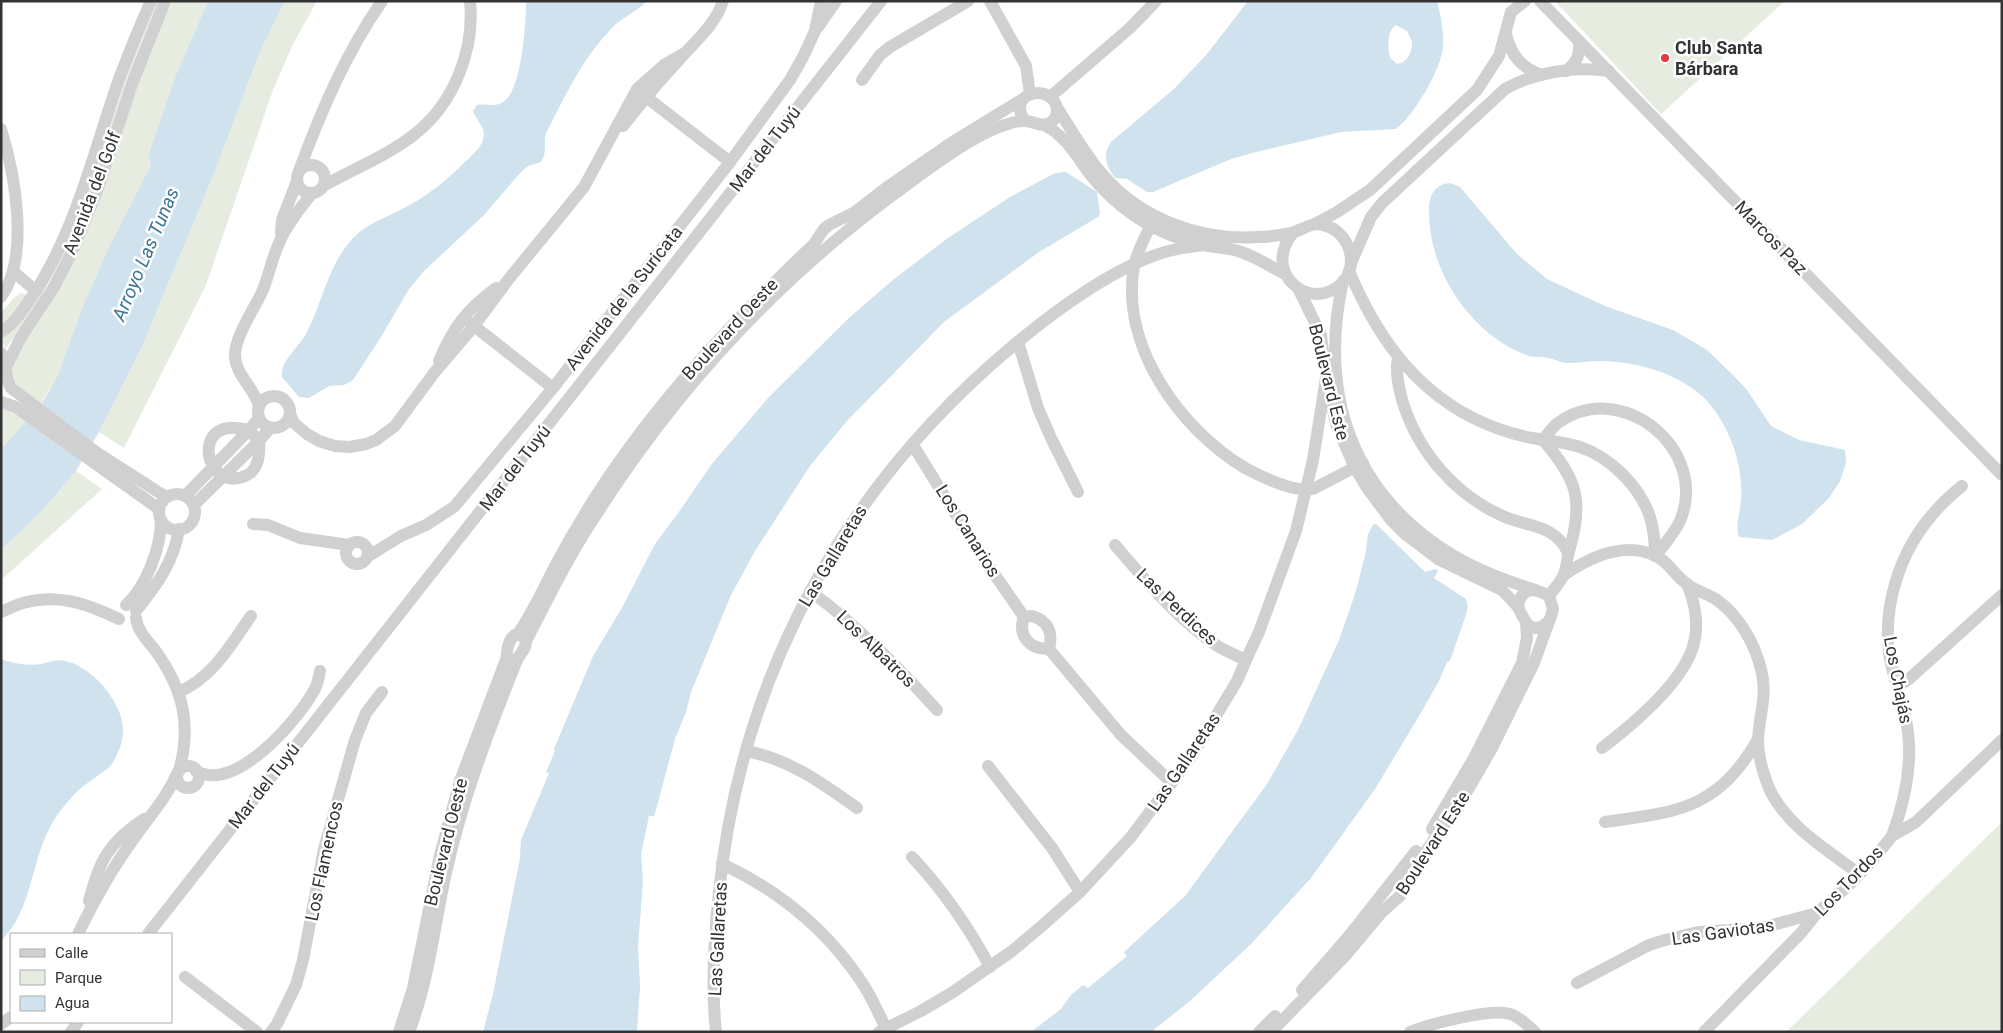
<svg xmlns="http://www.w3.org/2000/svg" width="2003" height="1033" font-family="Roboto,sans-serif">
	<style>
		.green { fill: #e6ecdf }
		.water { fill: #cfe2ee; fill-rule: evenodd }
		.lines { fill: none; stroke-linecap: round; stroke-linejoin: round }
		.minor { stroke: #d0d0d0; stroke-width: 12 }
		.poi-dot { fill: #e63946; stroke: #fff; stroke-width: 2 }
		.labels { text-anchor: middle; stroke-width: 5; stroke-linejoin: round; paint-order: stroke }
		.poi-label { font-size: 18px; font-weight: bold; fill: #333; stroke: #fff; text-anchor: start }
		.street-label { font-size: 18px; fill: #333; stroke: #fff }
		.water-label { font-size: 19px; font-style: italic; fill: #3f7597; stroke: #fff }
	</style>
	<rect width="100%" height="100%" fill="#fff"/>
	<g class="green">
		<polygon points="156,1 161,1 109,145 71,242 33,312 6,348 1,344 1,336 30,310"/>
		<polygon points="170,1 208,1 176,75 150,161 151,165 111,243 58,375 40,405 11,384 11,362 56,294"/>
		<polygon points="285,1 317,1 293,44 273,90 206,285 124,448 99,432 141,349 214,174 259,54"/>
		<polygon points="1555,1 1785,1 1661,114"/>
		<polygon points="20,293 26,294 26,302 1,326 1,312 15,297"/>
		<polygon points="1,406 28,420 1,450"/>
		<polygon points="76,471 102,489 1,580 1,550 37,516"/>
		<polygon points="2002,822 2002,1032 1786,1032"/>
	</g>
	<g class="water">
		<polygon points="208,1 285,1 259,54 214,174 141,349 99,432 76,471 37,516 1,550 1,450 44,400 58,375 84,304 111,243 151,165 148,157 176,75"/>
		<path d="M526 1H647C636 12 621 18 611 29 581 60 565 97 546 133 543 145 548 150 541 162L528 166 521 172 484 215 424 271 409 289 381 337 353 380 344 385 329 386 309 398 299 397 282 377C280 361 299 347 306 334 323 302 328 263 355 236 370 222 390 216 408 206 430 194 448 179 465 162 473 154 484 146 484 134 483 124 476 120 473 111L477 105C486 103 494 108 503 102 522 91 526 22 526 1Z"/>
		<path d="M1248 1H1437C1441 16 1444 32 1443 47 1441 70 1414 115 1396 129L1341 132 1256 152 1231 159 1153 192H1147L1127 179 1115 178C1106 166 1102 155 1111 142L1175 88 1207 54ZM1396 25 1407 31 1412 41C1412 52 1409 62 1397 64L1390 58C1388 47 1386 32 1396 25Z"/>
		<polygon points="1062,172 1066,172 1097,192 1100,213 1098,217 1039,252 944,322 846,422 810,466 755,551 731,595 691,692 686,712 675,739 657,806 654,816 649,816 641,854 643,881 638,947 640,987 637,1032 483,1032 493,994 520,858 521,840 549,773 546,772 555,751 554,749 593,656 623,606 655,544 681,509 711,465 769,397 850,317 894,279 948,238 1010,197 1053,174"/>
		<path d="M1450 183 1460 187 1517 254 1547 279 1605 306 1673 330 1692 341 1707 350 1734 376 1747 390 1771 426 1799 440 1845 450 1846 463 1840 481 1829 498 1802 524 1772 540 1739 537C1735 524 1740 513 1741 500 1744 465 1728 420 1702 396 1675 372 1637 362 1601 361 1589 361 1578 363 1566 363 1560 362 1554 359 1548 358 1541 356 1533 358 1526 355 1499 345 1478 326 1461 304 1445 282 1433 255 1430 228 1428 210 1426 185 1450 183Z"/>
		<polygon points="1376,524 1425,572 1436,569 1438,571 1434,578 1466,599 1468,607 1465,618 1450,661 1447,662 1439,681 1422,711 1375,789 1311,878 1251,944 1190,1001 1151,1032 1031,1032 1061,1009 1071,995 1083,985 1088,988 1127,956 1124,952 1185,896 1267,784 1298,730 1339,640 1355,594 1365,556 1368,534 1373,525"/>
		<path d="M1 659C15 664 28 666 42 664 49 662 57 659 65 661 82 664 101 681 110 695 122 713 128 731 118 752 116 757 113 764 108 768 100 775 89 781 81 788 71 797 61 809 54 820 30 859 34 908 1 941Z"/>
	</g>
	<g class="lines">
		<g class="minor">
			<polyline points="990,1 1026,66 1030,94"/>
			<polyline points="1540,1 2002,475"/>
			<polyline points="818,27 836,1"/>
			<path d="M1506 34C1511 55 1521 68 1542 75"/>
			<path d="M1566 71C1577 62 1580 56 1579 41"/>
			<polyline points="862,80 880,55 890,47 968,1"/>
			<polyline points="641,93 730,162"/>
			<polyline points="1050,97 1130,28 1156,1"/>
			<path d="M1058 109C1072 131 1085 154 1102 174 1140 219 1200 241 1258 237 1269 237 1281 235 1291 233 1303 230 1310 222 1323 225 1348 230 1360 263 1343 282 1312 315 1260 273 1293 233"/>
			<path d="M1044 125C1068 137 1077 158 1093 178 1104 191 1118 204 1132 214 1153 229 1178 239 1202 245 1216 248 1230 247 1244 253 1258 258 1271 267 1285 274"/>
			<path d="M623 126C641 103 659 81 679 60 695 41 715 26 723 1"/>
			<path d="M1 129C15 174 30 257 1 297"/>
			<circle cx="311" cy="179" r="14"/>
			<path d="M299 171C321 111 346 53 382 1"/>
			<path d="M325 185C355 168 387 156 415 134 454 103 475 50 470 1"/>
			<path d="M1155 217C1147 232 1138 249 1134 266 1120 346 1180 429 1245 468 1262 477 1294 493 1313 489L1363 463"/>
			<polyline points="1315,224 1337,212 1370,190 1477,90 1499,56 1511,12 1525,1"/>
			<polyline points="281,233 282,220 297,181"/>
			<path d="M1351 263 1371 217 1382 203 1505 89C1535 72 1575 66 1609 71"/>
			<path d="M1349 271C1375 332 1410 385 1471 417 1489 426 1511 434 1532 438 1548 441 1564 442 1580 447 1610 457 1638 485 1649 514 1654 528 1655 542 1655 556"/>
			<polyline points="14,272 36,291"/>
			<path d="M1343 281C1318 394 1352 495 1454 556 1479 571 1508 581 1535 590"/>
			<polyline points="1298,288 1321,335 1326,378 1336,424 1355,468 1367,488 1391,520 1405,534 1438,559 1502,590 1518,607"/>
			<polyline points="469,322 553,388"/>
			<path d="M1 332C14 324 23 310 31 298 76 232 93 153 119 79 129 53 139 27 151 1"/>
			<polyline points="1018,342 1038,408 1051,438 1078,492"/>
			<path d="M1 353C8 365 4 377 11 388L96 452 166 497"/>
			<path d="M1398 358C1395 373 1399 389 1403 403 1419 453 1456 496 1505 517 1529 527 1556 525 1568 553"/>
			<path d="M439 361C453 328 467 309 496 288"/>
			<polyline points="1,377 21,337 54,287 72,252 97,191 132,84 165,1"/>
			<circle cx="274" cy="412" r="16"/>
			<polyline points="1,402 16,407 159,509"/>
			<path d="M259 406C254 387 235 375 235 355 235 337 254 309 262 292 269 276 272 257 280 241 287 224 301 208 312 193"/>
			<polyline points="290,414 294,423 307,434 319,441 335,446 350,447 366,444 376,440 395,426 434,373 474,326 508,280 584,187 637,89 664,65 683,54"/>
			<path d="M259 418 249 430C243 429 235 427 229 428 192 432 210 494 247 475 259 469 260 454 259 441L270 428"/>
			<polyline points="913,445 977,549 1024,617"/>
			<circle cx="177" cy="512" r="18"/>
			<polyline points="185,496 249,430 259,441 194,505"/>
			<polyline points="253,524 268,525 300,538 349,545"/>
			<circle cx="357" cy="553" r="11"/>
			<path d="M1115 545C1146 581 1179 621 1219 647 1228 652 1237 656 1246 660"/>
			<polyline points="367,557 401,536 426,525 454,507 553,388 730,162 790,80 803,57 815,31 821,1"/>
			<path d="M1564 575C1590 557 1624 541 1656 556 1669 562 1675 576 1687 584 1695 591 1707 593 1717 600 1739 616 1754 642 1761 669 1768 696 1759 715 1758 740 1758 757 1763 773 1769 788 1786 826 1828 850 1859 874"/>
			<path d="M810 591C858 626 898 667 937 710"/>
			<path d="M1549 596C1553 590 1561 582 1564 574 1567 566 1567 557 1570 548 1584 499 1576 478 1543 440 1548 434 1552 427 1558 423 1622 377 1710 450 1680 521 1674 534 1664 545 1655 556"/>
			<path d="M126 605C146 587 161 548 161 520"/>
			<path d="M136 611C156 586 174 562 179 529"/>
			<path d="M1 612C8 609 16 605 23 603 58 593 88 604 119 619"/>
			<path d="M1032 616C1049 621 1053 633 1049 649 1030 650 1017 635 1024 617Z"/>
			<path d="M136 618C138 632 147 640 155 650 183 689 192 724 179 771"/>
			<path d="M517 635C530 617 539 598 549 578 563 550 579 523 596 496 656 402 733 321 814 244L824 229 829 225 855 212 886 188 954 141 1021 100"/>
			<path d="M526 641C548 599 569 555 596 515 675 391 775 282 893 195 922 173 975 133 1008 124 1013 122 1020 121 1025 121 1034 121 1041 128 1050 123 1058 118 1059 108 1054 101 1042 84 1007 96 1025 121"/>
			<polyline points="1049,649 1121,735 1172,783"/>
			<polyline points="1897,687 1909,679 2002,595"/>
			<path d="M179 692C213 677 230 646 251 616"/>
			<path d="M1602 748C1632 725 1685 681 1694 643 1699 623 1695 603 1687 584"/>
			<path d="M746 751C789 759 822 783 857 808"/>
			<polyline points="988,766 1052,848 1080,892"/>
			<circle cx="188" cy="777" r="11"/>
			<path d="M196 771C236 793 298 720 315 689 318 683 319 677 320 671"/>
			<path d="M1605 822C1678 812 1718 809 1758 739"/>
			<polyline points="1432,829 1474,758 1522,663 1527,638 1526,623"/>
			<path d="M1892 836C1906 798 1915 756 1905 716 1901 695 1892 675 1889 653 1883 605 1900 552 1932 515 1941 504 1951 495 1962 486"/>
			<path d="M912 857C944 891 968 926 990 967"/>
			<path d="M722 864C778 890 826 929 861 981 871 995 878 1013 886 1028"/>
			<path d="M89 901C99 861 109 842 144 819"/>
			<path d="M78 934C93 903 110 872 130 844 146 820 165 801 177 774"/>
			<polyline points="148,934 881,1"/>
			<polyline points="185,977 257,1032"/>
			<polyline points="1577,983 1649,945 1665,940 1698,932 1761,928 1817,913"/>
			<polyline points="1302,990 1349,936 1416,851"/>
			<polyline points="1,1024 11,1017"/>
			<polyline points="71,1032 78,1022"/>
			<polyline points="271,1032 277,1024 296,985 303,960 324,849 355,740 366,713 382,692"/>
			<path d="M399 1032 413 988 440 855 460 781 507 657C506 645 514 624 526 641L525 647 517 660H510L507 657"/>
			<path d="M409 1032C429 981 434 926 446 873 462 800 489 730 517 660"/>
			<path d="M716 1032C711 986 714 938 719 892 742 669 848 481 1020 340 1059 308 1117 266 1165 252 1178 248 1191 247 1204 245"/>
			<polyline points="879,1032 921,1011 953,992 1012,951 1043,925 1080,892 1131,837 1193,754 1237,681 1246,660 1259,632 1296,531 1313,460 1326,378"/>
			<polyline points="1259,1032 1275,1016"/>
			<path d="M1271 1032 1346 955 1382 912 1401 895 1414 868 1462 800 1491 750 1534 663 1551 616 1553 609 1549 596C1534 587 1521 587 1518 607 1525 622 1531 637 1548 622"/>
			<path d="M1410 1032C1430 1024 1491 1008 1510 1014 1519 1016 1528 1026 1535 1032"/>
			<polyline points="1704,1032 1801,933 1817,913 1848,886 1872,861 1892,836 1916,822 2002,740"/>
		</g>
	</g>
	<circle class="poi-dot" cx="1665" cy="58" r="5"/>
	<g class="labels">
		<g class="poi-label">
			<text x="1675" y="54">Club Santa<tspan x="1675" dy="21">Bárbara</tspan></text>
		</g>
		<g class="street-label">
			<text transform="translate(765 149) rotate(-52)" y="6">Mar del Tuyú</text>
			<text transform="translate(92 193) rotate(-69)" y="6">Avenida del Golf</text>
			<text transform="translate(1771 238) rotate(46)" y="6">Marcos Paz</text>
			<text transform="translate(624 298) rotate(-52)" y="6">Avenida de la Suricata</text>
			<text transform="translate(730 329) rotate(-47)" y="6">Boulevard Oeste</text>
			<text transform="translate(1329 382) rotate(76)" y="6">Boulevard Este</text>
			<text transform="translate(515 468) rotate(-52)" y="6">Mar del Tuyú</text>
			<text transform="translate(968 531) rotate(58)" y="6">Los Canarios</text>
			<text transform="translate(833 556) rotate(-59)" y="6">Las Gallaretas</text>
			<text transform="translate(1177 607) rotate(43)" y="6">Las Perdices</text>
			<text transform="translate(876 649) rotate(44)" y="6">Los Albatros</text>
			<text transform="translate(1898 680) rotate(79)" y="6">Los Chajás</text>
			<text transform="translate(1184 762) rotate(-56)" y="6">Las Gallaretas</text>
			<text transform="translate(264 786) rotate(-52)" y="6">Mar del Tuyú</text>
			<text transform="translate(446 842) rotate(-76)" y="6">Boulevard Oeste</text>
			<text transform="translate(1433 843) rotate(-57)" y="6">Boulevard Este</text>
			<text transform="translate(324 861) rotate(-78)" y="6">Los Flamencos</text>
			<text transform="translate(1849 881) rotate(-46)" y="6">Los Tordos</text>
			<text transform="translate(1723 932) rotate(-8)" y="6">Las Gaviotas</text>
			<text transform="translate(718 939) rotate(-87)" y="6">Las Gallaretas</text>
		</g>
		<g class="water-label">
			<text transform="translate(145 254) rotate(-67)" y="7">Arroyo Las Tunas</text>
		</g>
	</g>
	<rect width="2003" height="1033" fill="none" stroke="#333333" stroke-width="5"/>
	<rect x="10" y="933" width="162" height="90" fill="#ffffff" stroke="#adadad"/>
	<rect x="20" y="949" width="25" height="8" fill="#d0d0d0" stroke="#adadad"/>
	<text x="55" y="958" font-size="15" fill="#333333">Calle</text>
	<rect x="20" y="970" width="25" height="15" fill="#e6ecdf" stroke="#adadad"/>
	<text x="55" y="983" font-size="15" fill="#333333">Parque</text>
	<rect x="20" y="996" width="25" height="15" fill="#cfe2ee" stroke="#adadad"/>
	<text x="55" y="1008" font-size="15" fill="#333333">Agua</text>
</svg>
